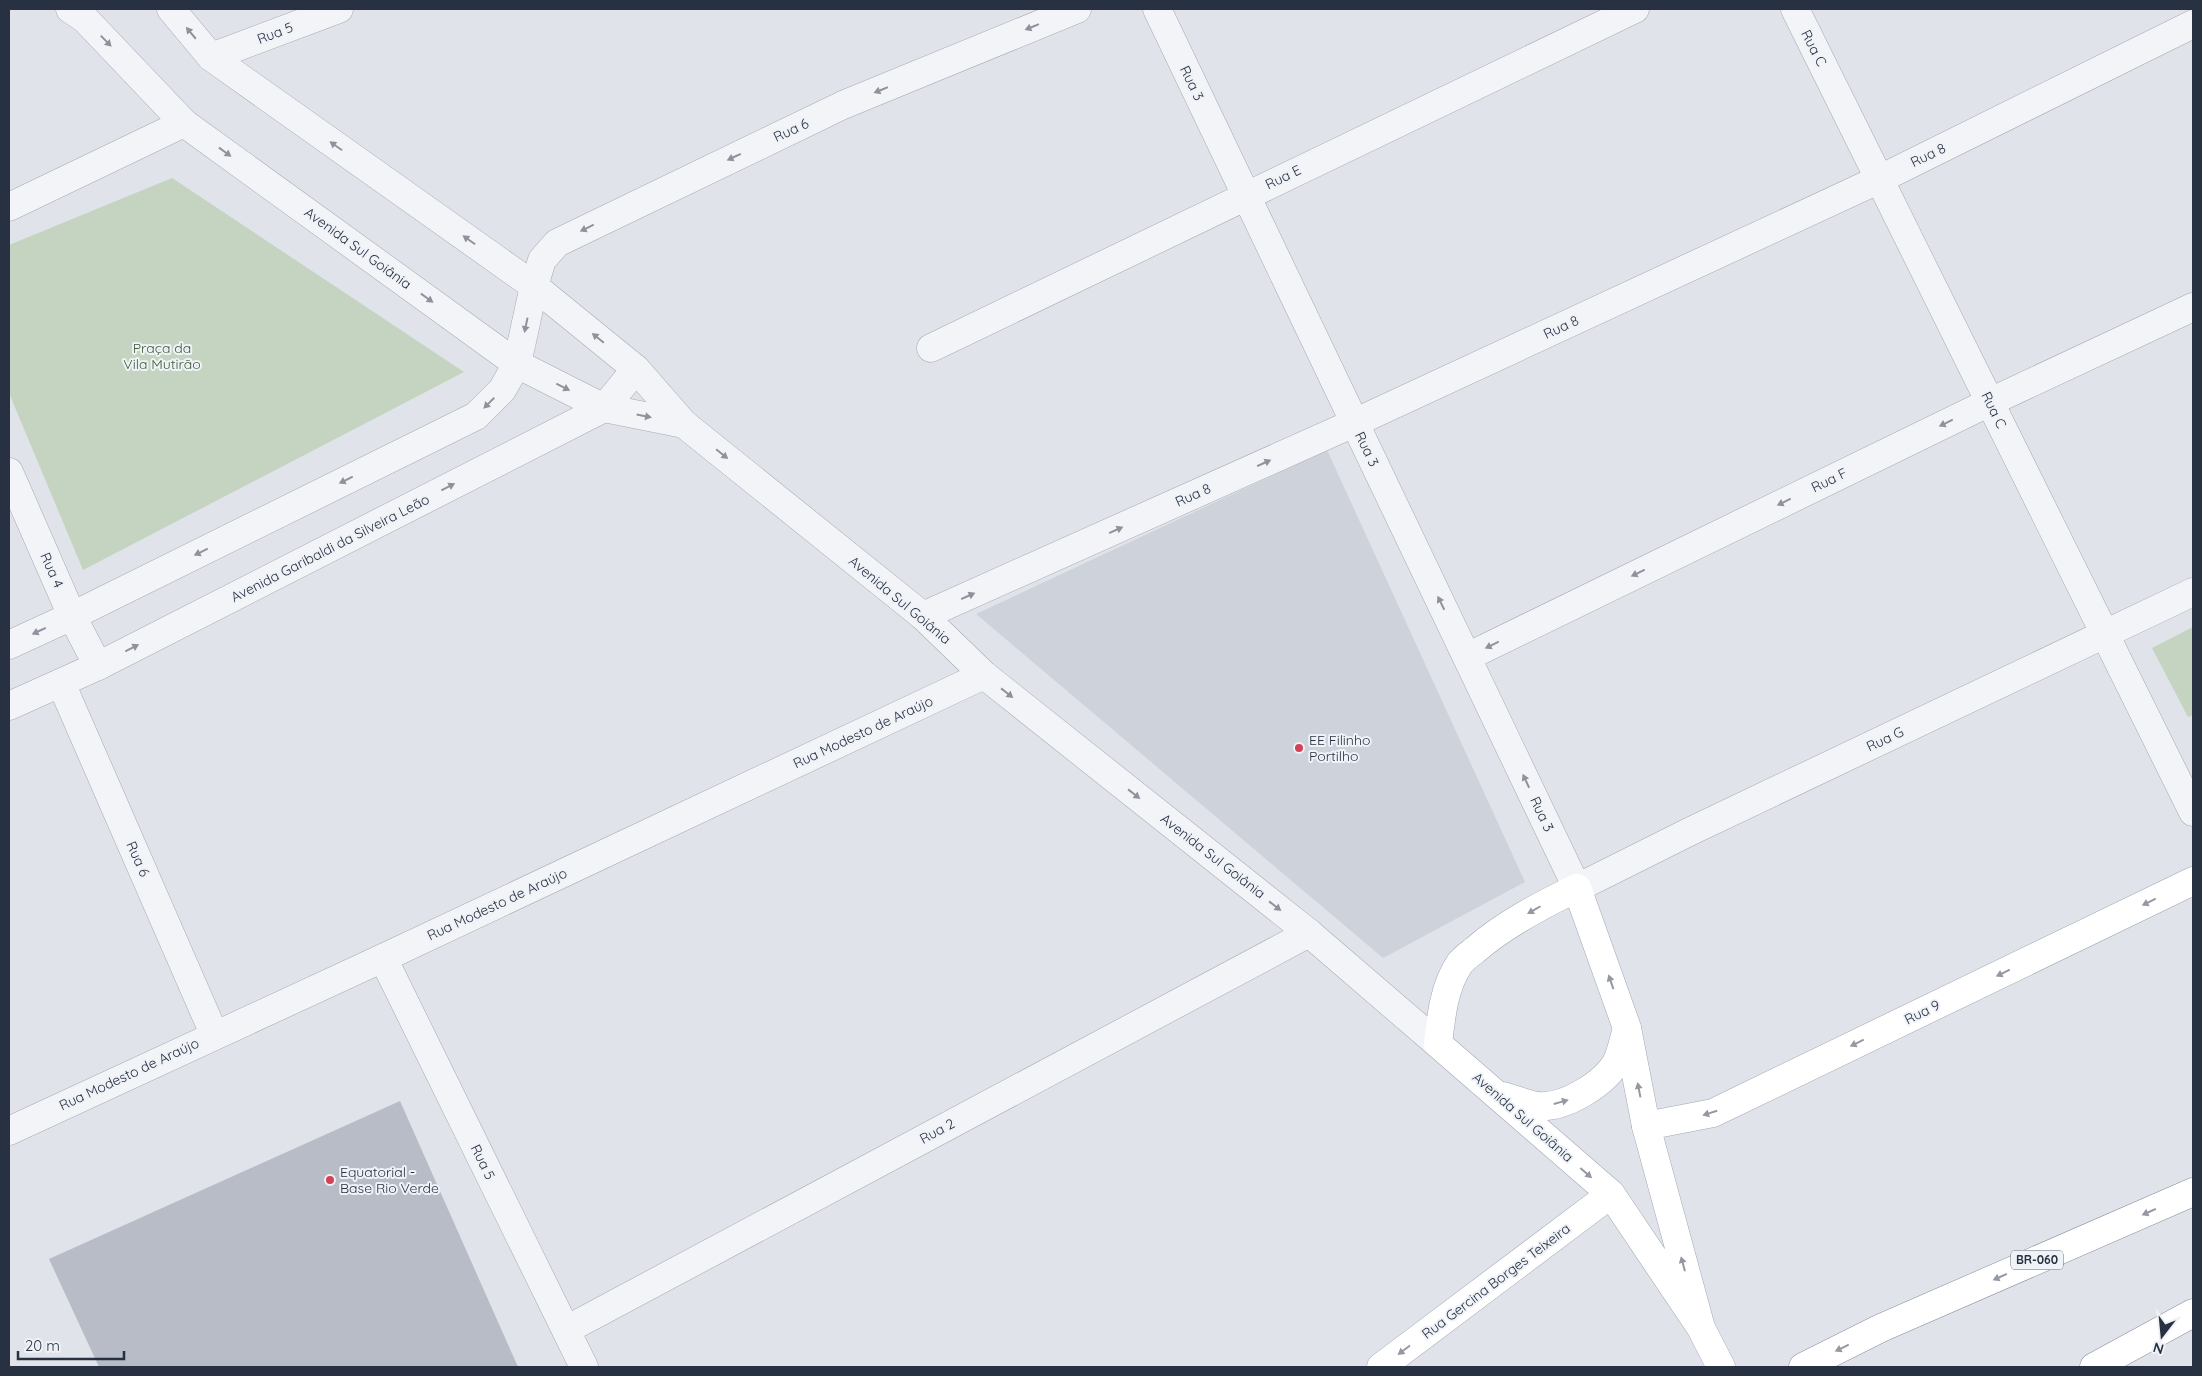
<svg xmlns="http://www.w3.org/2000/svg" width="2202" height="1376" font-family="Quicksand,sans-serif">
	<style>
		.built { fill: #ced2db }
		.green { fill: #c5d3c1 }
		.building { fill: #b7bcc6 }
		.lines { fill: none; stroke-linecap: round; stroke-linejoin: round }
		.minor-casing { stroke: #a5aab3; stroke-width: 29 }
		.major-casing { stroke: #9fa8b5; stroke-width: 29 }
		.highway-casing { stroke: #8791a0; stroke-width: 29 }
		.minor { stroke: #f3f4f7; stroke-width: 28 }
		.major { stroke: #fff; stroke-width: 28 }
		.highway { stroke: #fff; stroke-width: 28 }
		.oneway { fill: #8e929c }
		.oneway2 { fill: #9498a0 }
		.poi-dot { fill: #d24156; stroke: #eff2f7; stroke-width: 2 }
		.labels { text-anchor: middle; stroke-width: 4; stroke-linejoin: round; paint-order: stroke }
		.shield { fill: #eff2f7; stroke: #646b78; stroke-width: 1 }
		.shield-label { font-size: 12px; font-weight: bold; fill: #283141 }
		.street-label { font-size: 14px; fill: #283141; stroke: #eff2f7 }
		.park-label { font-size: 14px; fill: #3c5d35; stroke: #eff2f7 }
		.poi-label { font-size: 14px; fill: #283141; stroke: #eff2f7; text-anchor: start }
	</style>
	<rect width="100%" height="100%" fill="#e0e3e9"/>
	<polygon class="built" points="1327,450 1525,882 1383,958 976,614"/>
	<g class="green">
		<polygon points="172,178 464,372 83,570 9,393 9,245"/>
		<polygon points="2193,627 2193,715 2188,717 2152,648"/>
	</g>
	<polygon class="building" points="400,1101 518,1367 99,1367 49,1259"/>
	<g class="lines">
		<defs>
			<g id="minor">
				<polyline points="70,9 85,19 184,123 517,364 604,408 684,424"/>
				<polyline points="171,9 211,57 534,286 636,369 684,424 923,616 984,675 1309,933 1438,1044"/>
				<polyline points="1157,9 1577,888 1691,831 2193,592"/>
				<polyline points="1795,9 2193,812"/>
				<polyline points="211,57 339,9"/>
				<polyline points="9,207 184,123"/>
				<polyline points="931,348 1635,9"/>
				<polyline points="9,472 72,616 98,666"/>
				<polyline points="923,616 1354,423 1880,179 2193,24"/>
				<polyline points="9,645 72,616 476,416 502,390 517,364 534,286 542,260 557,243 843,105 1077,9"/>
				<polyline points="1467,657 1990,402 2193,307"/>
				<polyline points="61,683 214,1034"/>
				<polyline points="9,706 98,666 604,408 636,369"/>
				<polyline points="383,958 584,1367"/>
				<polyline points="9,1131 383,958 984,675"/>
				<polyline points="566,1330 1309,933"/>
			</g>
			<g id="major">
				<path d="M1503 1096C1514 1099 1526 1104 1537 1106 1564 1109 1607 1083 1618 1059 1622 1049 1624 1038 1627 1029"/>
				<polyline points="1646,1126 1713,1113 2193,881"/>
				<path d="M1701 1328 1646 1126 1627 1028 1577 888C1541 905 1505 924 1475 950 1470 954 1464 958 1460 963 1444 986 1441 1017 1438 1044L1611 1194 1701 1328 1721 1367"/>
				<polyline points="1381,1367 1611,1194"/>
			</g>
			<g id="highway">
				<polyline points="1803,1367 1881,1328 2193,1192"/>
				<polyline points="2094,1367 2193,1313"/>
			</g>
		</defs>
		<use href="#minor" class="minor-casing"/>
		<use href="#major" class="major-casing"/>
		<use href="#highway" class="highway-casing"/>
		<use href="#minor" class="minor"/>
		<use href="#major" class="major"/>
		<use href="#highway" class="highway"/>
	</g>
	<defs><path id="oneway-solid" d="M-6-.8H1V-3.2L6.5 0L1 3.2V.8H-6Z" transform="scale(1.25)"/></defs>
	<g class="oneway">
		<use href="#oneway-solid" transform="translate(1032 27) rotate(158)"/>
		<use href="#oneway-solid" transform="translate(191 33) rotate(-130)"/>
		<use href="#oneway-solid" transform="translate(106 41) rotate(46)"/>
		<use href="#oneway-solid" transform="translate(881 90) rotate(158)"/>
		<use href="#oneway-solid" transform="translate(336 146) rotate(-145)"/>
		<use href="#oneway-solid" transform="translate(225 152) rotate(36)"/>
		<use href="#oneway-solid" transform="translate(734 157) rotate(155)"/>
		<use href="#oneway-solid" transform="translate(587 228) rotate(154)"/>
		<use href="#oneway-solid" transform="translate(469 240) rotate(-145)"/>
		<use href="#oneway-solid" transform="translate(427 298) rotate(36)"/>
		<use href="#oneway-solid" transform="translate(526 325) rotate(102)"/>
		<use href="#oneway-solid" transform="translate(598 338) rotate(-141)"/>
		<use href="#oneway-solid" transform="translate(563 387) rotate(27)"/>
		<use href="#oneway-solid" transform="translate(489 403) rotate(135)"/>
		<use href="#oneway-solid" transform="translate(644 416) rotate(11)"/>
		<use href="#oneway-solid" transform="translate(1946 423) rotate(154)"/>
		<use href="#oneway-solid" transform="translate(722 454) rotate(39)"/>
		<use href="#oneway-solid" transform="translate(1264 463) rotate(-24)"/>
		<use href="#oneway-solid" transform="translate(346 480) rotate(154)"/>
		<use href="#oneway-solid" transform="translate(448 487) rotate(-27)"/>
		<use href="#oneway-solid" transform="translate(1784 502) rotate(154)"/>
		<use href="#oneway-solid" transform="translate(1116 530) rotate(-24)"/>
		<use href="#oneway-solid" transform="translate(201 552) rotate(154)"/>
		<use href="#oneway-solid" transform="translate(1638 573) rotate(154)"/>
		<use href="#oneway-solid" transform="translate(968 596) rotate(-24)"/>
		<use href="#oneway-solid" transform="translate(1441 603) rotate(-116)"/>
		<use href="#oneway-solid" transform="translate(39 631) rotate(155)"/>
		<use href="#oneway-solid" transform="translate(1492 645) rotate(154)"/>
		<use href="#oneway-solid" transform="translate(132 648) rotate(-27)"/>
		<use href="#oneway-solid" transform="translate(1007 693) rotate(38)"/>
		<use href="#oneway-solid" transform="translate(1526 781) rotate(-115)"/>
		<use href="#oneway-solid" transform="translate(1134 794) rotate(38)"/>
		<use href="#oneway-solid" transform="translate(1275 906) rotate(38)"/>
	</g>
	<g class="oneway2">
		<use href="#oneway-solid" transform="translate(2149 902) rotate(154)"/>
		<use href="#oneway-solid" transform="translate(1534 910) rotate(150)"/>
		<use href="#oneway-solid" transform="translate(2003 973) rotate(154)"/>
		<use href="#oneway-solid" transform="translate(1611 982) rotate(-109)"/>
		<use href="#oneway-solid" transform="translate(1857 1043) rotate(154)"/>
		<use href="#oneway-solid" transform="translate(1639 1090) rotate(-101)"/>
		<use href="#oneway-solid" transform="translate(1561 1102) rotate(-16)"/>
		<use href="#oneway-solid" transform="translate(1710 1113) rotate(163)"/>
		<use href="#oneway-solid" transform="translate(1586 1173) rotate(41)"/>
		<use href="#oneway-solid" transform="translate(2149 1212) rotate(156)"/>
		<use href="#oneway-solid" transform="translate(1683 1264) rotate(-105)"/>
		<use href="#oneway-solid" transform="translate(2000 1277) rotate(156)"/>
		<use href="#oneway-solid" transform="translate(1842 1348) rotate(154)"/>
		<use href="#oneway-solid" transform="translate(1404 1350) rotate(143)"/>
	</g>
	<g class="poi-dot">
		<circle cx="1299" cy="748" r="5"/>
		<circle cx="330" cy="1180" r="5"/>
	</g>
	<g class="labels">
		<rect class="shield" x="2011" y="1250.5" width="52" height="19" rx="4"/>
		<g class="shield-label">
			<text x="2037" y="1264">BR-060</text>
		</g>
		<g class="street-label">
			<text transform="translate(275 33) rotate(-21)" y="5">Rua 5</text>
			<text transform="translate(1814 48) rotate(63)" y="5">Rua C</text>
			<text transform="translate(1192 83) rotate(64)" y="5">Rua 3</text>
			<text transform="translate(791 130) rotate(-25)" y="5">Rua 6</text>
			<text transform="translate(1928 155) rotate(-26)" y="5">Rua 8</text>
			<text transform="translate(1283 177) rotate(-26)" y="5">Rua E</text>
			<text transform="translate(358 248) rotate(36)" y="5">Avenida Sul Goiânia</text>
			<text transform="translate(1561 327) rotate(-25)" y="5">Rua 8</text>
			<text transform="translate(1994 410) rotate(64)" y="5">Rua C</text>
			<text transform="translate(1367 449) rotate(64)" y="5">Rua 3</text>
			<text transform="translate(1829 480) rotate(-26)" y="5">Rua F</text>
			<text transform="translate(1193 495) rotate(-24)" y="5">Rua 8</text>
			<text transform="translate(330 548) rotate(-27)" y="5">Avenida Garibaldi da Silveira Leão</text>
			<text transform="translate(52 570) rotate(66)" y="5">Rua 4</text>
			<text transform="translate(900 600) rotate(40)" y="5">Avenida Sul Goiânia</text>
			<text transform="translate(863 732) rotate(-25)" y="5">Rua Modesto de Araújo</text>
			<text transform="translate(1885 739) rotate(-25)" y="5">Rua G</text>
			<text transform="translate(1542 814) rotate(65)" y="5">Rua 3</text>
			<text transform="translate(1213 856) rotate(38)" y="5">Avenida Sul Goiânia</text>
			<text transform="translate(138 859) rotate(66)" y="5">Rua 6</text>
			<text transform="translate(497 904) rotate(-25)" y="5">Rua Modesto de Araújo</text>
			<text transform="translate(1922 1012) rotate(-26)" y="5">Rua 9</text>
			<text transform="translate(129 1074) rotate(-25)" y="5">Rua Modesto de Araújo</text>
			<text transform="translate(1523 1117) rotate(41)" y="5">Avenida Sul Goiânia</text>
			<text transform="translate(937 1131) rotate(-28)" y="5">Rua 2</text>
			<text transform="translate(483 1162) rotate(64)" y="5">Rua 5</text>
			<text transform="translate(1496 1281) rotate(-37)" y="5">Rua Gercina Borges Teixeira</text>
		</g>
		<g class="park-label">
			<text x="162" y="353">Praça da<tspan x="162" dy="16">Vila Mutirão</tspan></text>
		</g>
		<g class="poi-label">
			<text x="1309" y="745">EE Filinho<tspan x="1309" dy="16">Portilho</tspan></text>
			<text x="340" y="1177">Equatorial -<tspan x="340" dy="16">Base Rio Verde</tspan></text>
		</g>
	</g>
	<rect width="2202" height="1376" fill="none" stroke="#283141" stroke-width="20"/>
	<g transform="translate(2162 1336) rotate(196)" stroke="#eff2f7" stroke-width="4" paint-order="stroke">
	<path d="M0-4L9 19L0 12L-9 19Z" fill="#283141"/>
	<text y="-8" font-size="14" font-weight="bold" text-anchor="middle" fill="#283141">N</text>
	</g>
	<path d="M18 1351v8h106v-8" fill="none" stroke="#283141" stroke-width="2.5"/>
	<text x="25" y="1351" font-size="15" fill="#283141" stroke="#eff2f7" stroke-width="4" paint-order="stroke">20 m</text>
</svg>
